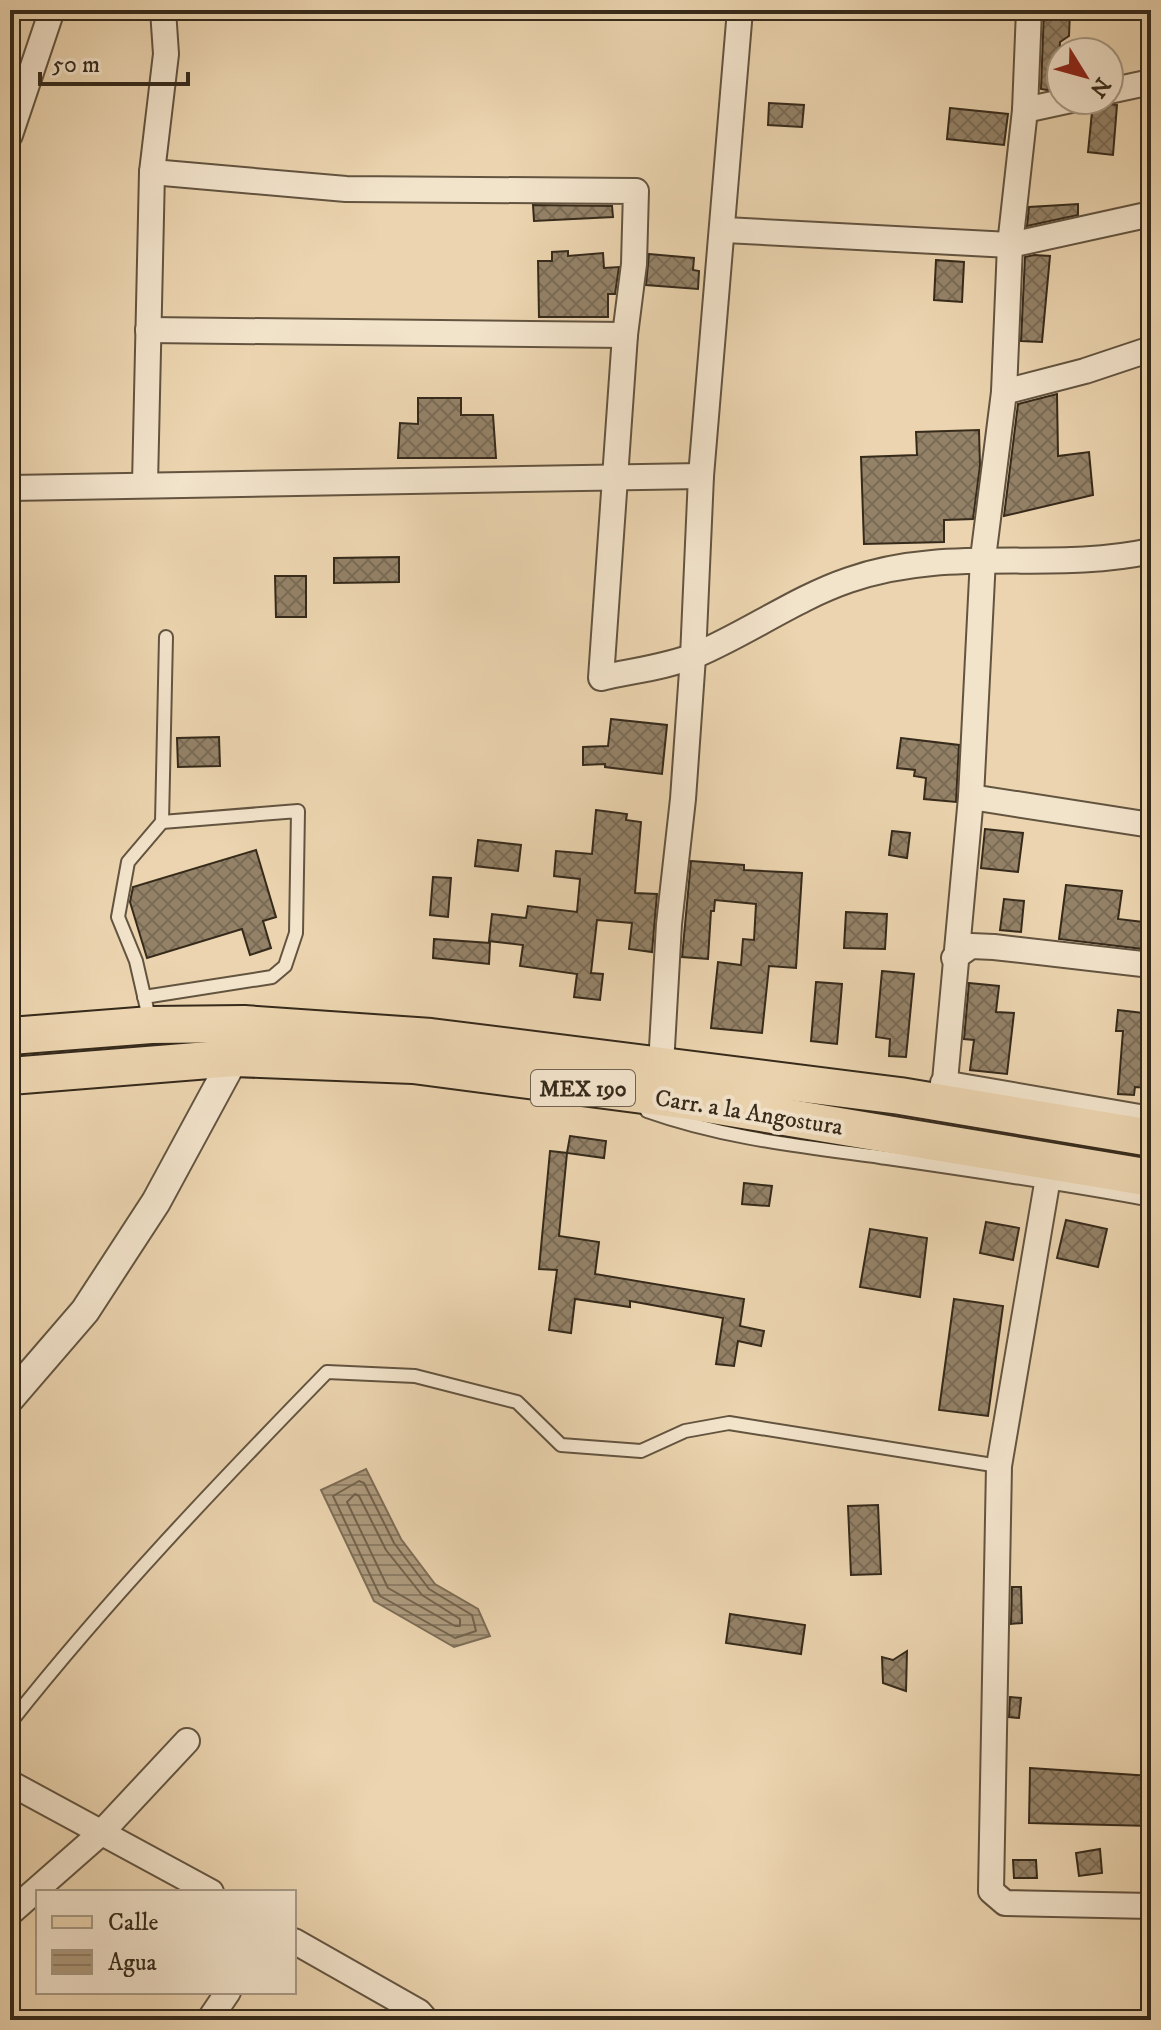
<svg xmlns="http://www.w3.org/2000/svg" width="1161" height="2030" font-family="'IM FELL DW Pica',serif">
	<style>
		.water { fill: url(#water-rules); stroke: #7d6d56; stroke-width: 2 }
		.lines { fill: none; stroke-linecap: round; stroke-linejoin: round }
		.shore { stroke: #72624c; stroke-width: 2 }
		.building { fill: url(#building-cross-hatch); stroke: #362a1b; stroke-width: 2 }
		.service-casing { stroke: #635440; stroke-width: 16 }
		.minor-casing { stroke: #635440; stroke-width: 28 }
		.tertiary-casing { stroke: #635440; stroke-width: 32 }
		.primary-casing { stroke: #362a1b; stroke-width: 40 }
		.service { stroke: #f2e3cb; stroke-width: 12 }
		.minor { stroke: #f2e3cb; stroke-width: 24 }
		.tertiary { stroke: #f2e3cb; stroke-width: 28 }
		.primary { stroke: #ebd4af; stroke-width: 36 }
		.labels { text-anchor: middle; stroke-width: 8; stroke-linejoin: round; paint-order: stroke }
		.shield { fill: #f2e3cb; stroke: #6e6250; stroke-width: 2 }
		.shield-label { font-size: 22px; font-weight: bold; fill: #362a1b }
		.street-label { font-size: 24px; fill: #362a1b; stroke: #f2e3cb }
	</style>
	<defs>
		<pattern id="water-rules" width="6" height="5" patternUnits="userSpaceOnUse" patternTransform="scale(2)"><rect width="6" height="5" fill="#ad9a7d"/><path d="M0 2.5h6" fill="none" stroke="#8e7e66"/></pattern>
		<pattern id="building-cross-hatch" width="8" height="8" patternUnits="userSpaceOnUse" patternTransform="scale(2)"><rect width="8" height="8" fill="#948268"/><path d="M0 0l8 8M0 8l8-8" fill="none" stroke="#7a6b55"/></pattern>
	</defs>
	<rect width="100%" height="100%" fill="#ebd4af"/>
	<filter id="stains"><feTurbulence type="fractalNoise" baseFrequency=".0025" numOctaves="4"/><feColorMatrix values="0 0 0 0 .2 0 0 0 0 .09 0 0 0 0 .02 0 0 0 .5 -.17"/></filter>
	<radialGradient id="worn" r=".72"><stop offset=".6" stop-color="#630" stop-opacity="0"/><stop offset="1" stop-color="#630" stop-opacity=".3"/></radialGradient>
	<polygon class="water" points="366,1469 401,1539 435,1584 478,1609 490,1636 454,1647 374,1601 321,1490"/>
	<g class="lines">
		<g class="shore">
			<polygon points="359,1481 364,1483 394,1543 429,1589 472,1615 476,1631 455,1638 380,1596 333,1496"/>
			<polygon points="355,1494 359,1496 386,1550 422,1595 460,1619 460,1626 455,1626 388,1588 347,1502"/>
		</g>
	</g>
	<g class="building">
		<polygon points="1044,10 1070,10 1069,36 1060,42 1058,88 1047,90 1041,89"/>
		<polygon points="1093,102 1117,105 1113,155 1088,152"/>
		<polygon points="769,103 804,105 802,127 768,125"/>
		<polygon points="950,108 1008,114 1004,145 947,139"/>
		<polygon points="1078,204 1078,215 1027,226 1029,207"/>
		<polygon points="533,205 612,206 613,217 534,221"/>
		<polygon points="568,251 568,256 603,253 604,268 619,267 615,294 608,294 608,317 539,317 538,261 552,261 552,252"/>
		<polygon points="649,254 694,258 693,270 699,271 698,289 646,285"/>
		<polygon points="1034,255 1050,256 1042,342 1021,341 1025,257"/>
		<polygon points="936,260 964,262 962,302 934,300"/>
		<polygon points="1057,394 1058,456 1089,452 1093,495 1004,516 1018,404"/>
		<polygon points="418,398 461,398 461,415 493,415 496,458 398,458 400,423 418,424"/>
		<polygon points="979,430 980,466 973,519 944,520 944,542 864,544 861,457 917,455 916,432"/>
		<polygon points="399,557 399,582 334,583 334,558"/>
		<polygon points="275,576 306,576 306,617 276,617"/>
		<polygon points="611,719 667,725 662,774 605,767 605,764 583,765 583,747 608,746"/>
		<polygon points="219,737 220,766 178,767 177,738"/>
		<polygon points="901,738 959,745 956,802 924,799 926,778 914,776 915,770 897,768"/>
		<polygon points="596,810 627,814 626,820 641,822 635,893 657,894 652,952 629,949 632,923 597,920 591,973 603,974 600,1000 574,997 577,974 520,966 523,945 489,941 492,914 526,918 528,906 577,912 580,879 554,876 556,851 592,854"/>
		<polygon points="985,829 1023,833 1018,872 981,868"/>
		<polygon points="892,831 910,833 907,858 889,855"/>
		<polygon points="478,840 521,845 518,871 475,866"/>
		<polygon points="256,850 276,917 263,921 271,948 250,955 242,929 147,958 130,902 133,887"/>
		<polygon points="691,861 744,865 744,870 802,873 796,968 769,966 762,1033 711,1028 718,962 741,965 743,939 754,940 756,904 715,900 714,911 711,911 708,959 682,957"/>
		<polygon points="433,877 451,878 448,917 430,915"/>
		<polygon points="1066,885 1122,891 1118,919 1151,923 1151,950 1059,939"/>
		<polygon points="1004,899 1024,901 1021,932 1000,930"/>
		<polygon points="846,912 887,914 885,949 844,948"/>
		<polygon points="434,939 490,943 489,964 433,958"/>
		<polygon points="882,971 914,974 906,1057 889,1056 890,1039 876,1037"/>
		<polygon points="816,982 842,984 837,1044 811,1041"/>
		<polygon points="969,983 999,986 996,1012 1014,1013 1007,1074 970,1070 974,1040 964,1039"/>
		<polygon points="1118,1010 1151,1014 1148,1088 1135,1087 1134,1095 1118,1094 1123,1031 1116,1031"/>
		<polygon points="570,1136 606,1141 604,1158 567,1153"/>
		<polygon points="550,1151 567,1153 559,1236 599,1242 595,1274 744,1299 740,1326 764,1331 761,1346 738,1341 734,1366 716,1364 723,1318 630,1301 630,1307 575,1299 571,1333 549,1330 557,1270 539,1269"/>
		<polygon points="744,1183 772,1186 769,1206 742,1204"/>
		<polygon points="1066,1220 1107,1229 1098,1267 1057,1258"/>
		<polygon points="986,1222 1019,1228 1013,1260 980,1253"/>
		<polygon points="870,1229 927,1238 920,1297 860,1287"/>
		<polygon points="954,1299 1003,1306 988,1416 939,1410"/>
		<polygon points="878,1505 881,1574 851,1575 848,1506"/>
		<polygon points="1012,1587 1021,1587 1022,1623 1011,1624"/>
		<polygon points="730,1614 805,1625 801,1654 726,1643"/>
		<polygon points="907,1651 906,1691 883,1683 882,1657 893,1660"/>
		<polygon points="1010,1697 1021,1698 1019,1718 1009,1717"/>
		<polygon points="1030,1768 1151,1776 1151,1826 1029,1823"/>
		<polygon points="1100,1849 1102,1873 1079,1876 1076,1853"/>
		<polygon points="1013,1860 1036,1860 1037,1878 1014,1878"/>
	</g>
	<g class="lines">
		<defs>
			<g id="service">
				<polyline points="144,997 272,977 285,966 296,933 298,811 162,822"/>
				<polyline points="150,1022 136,961 118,917 128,862 162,822 166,637"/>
				<path d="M647 1111C723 1138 800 1146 880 1157 970 1170 1061 1183 1151 1200"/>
				<path d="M10 1723C108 1599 217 1485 327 1372L415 1376 517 1402 561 1445 641 1451 685 1431 729 1423 999 1466"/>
			</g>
			<g id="minor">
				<polyline points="1109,91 1151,82"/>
				<polyline points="1025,110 1071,100"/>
				<polyline points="10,135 52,10"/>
				<path d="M152 172 346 189 636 191 634 264 625 335 601 678C631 671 667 667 696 655 748 633 796 598 849 580 948 545 1050 573 1151 551"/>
				<polyline points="725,230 1010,245 1151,214"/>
				<polyline points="148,330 625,335"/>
				<polyline points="1004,392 1085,371 1151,349"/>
				<polyline points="145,484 152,172 166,54 163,10"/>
				<polyline points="10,488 701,476"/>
				<polyline points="971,797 1151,825"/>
				<polyline points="954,958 971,946 994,947 1151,965"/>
				<polyline points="661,1065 669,924 683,799 693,657 701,476 740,10"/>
				<polyline points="943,1083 1151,1119"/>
				<polyline points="943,1103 971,797 983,558 1004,392 1010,245 1025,110 1029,10"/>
				<polyline points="1051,1160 999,1466 991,1891 1005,1903 1151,1906"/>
				<polyline points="10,1783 211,1892"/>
				<polyline points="10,1913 101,1833 187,1741"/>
				<polyline points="294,1941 419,2012 426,2020"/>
				<polyline points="209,2020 228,1992"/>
			</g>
			<polyline id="tertiary" points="10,1398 85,1311 156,1202 234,1058"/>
			<g id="primary">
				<polyline points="10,1036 151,1025 244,1024 431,1037 900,1096 1151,1138"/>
				<polyline points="10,1076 234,1058 413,1065 689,1101 1151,1178"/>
			</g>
		</defs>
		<use href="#service" class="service-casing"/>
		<use href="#minor" class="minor-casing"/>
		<use href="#tertiary" class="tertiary-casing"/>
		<use href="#primary" class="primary-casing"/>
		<use href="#service" class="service"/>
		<use href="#minor" class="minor"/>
		<use href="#tertiary" class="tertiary"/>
		<use href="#primary" class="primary"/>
	</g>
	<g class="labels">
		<rect class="shield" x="531" y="1070" width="104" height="36" rx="6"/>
		<g class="shield-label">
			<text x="583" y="1096">MEX 190</text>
		</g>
		<g class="street-label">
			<text transform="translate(749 1112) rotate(9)" y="8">Carr. a la Angostura</text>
		</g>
	</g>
	<rect width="1161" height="2030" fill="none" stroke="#ebd4af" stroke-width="40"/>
	<rect x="12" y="12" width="1137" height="2006" fill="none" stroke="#362a1b" stroke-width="4"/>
	<rect x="20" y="20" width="1121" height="1990" fill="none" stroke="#362a1b" stroke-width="2"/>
	<rect x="36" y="1890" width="260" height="104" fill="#f2e3cb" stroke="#a79985" stroke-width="2"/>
	<rect x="52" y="1916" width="40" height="12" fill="#ebd4af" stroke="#a79985" stroke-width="2"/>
	<text x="108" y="1930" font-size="24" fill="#362a1b">Calle</text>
	<rect x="52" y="1950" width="40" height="24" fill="url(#water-rules)" stroke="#a79985" stroke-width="2"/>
	<text x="108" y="1970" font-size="24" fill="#362a1b">Agua</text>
	<g transform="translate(1085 76) rotate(127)"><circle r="38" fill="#f2e3cb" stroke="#a79985" stroke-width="2"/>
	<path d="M0-6L14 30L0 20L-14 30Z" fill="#8f2418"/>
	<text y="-12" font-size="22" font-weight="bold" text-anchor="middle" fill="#362a1b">N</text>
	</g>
	<path d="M40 72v12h148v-12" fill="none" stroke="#362a1b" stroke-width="4"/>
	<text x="52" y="72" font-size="24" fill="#362a1b" stroke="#f2e3cb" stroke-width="6" paint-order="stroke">50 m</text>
	<rect width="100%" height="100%" filter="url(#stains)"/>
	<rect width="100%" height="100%" fill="url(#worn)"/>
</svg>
